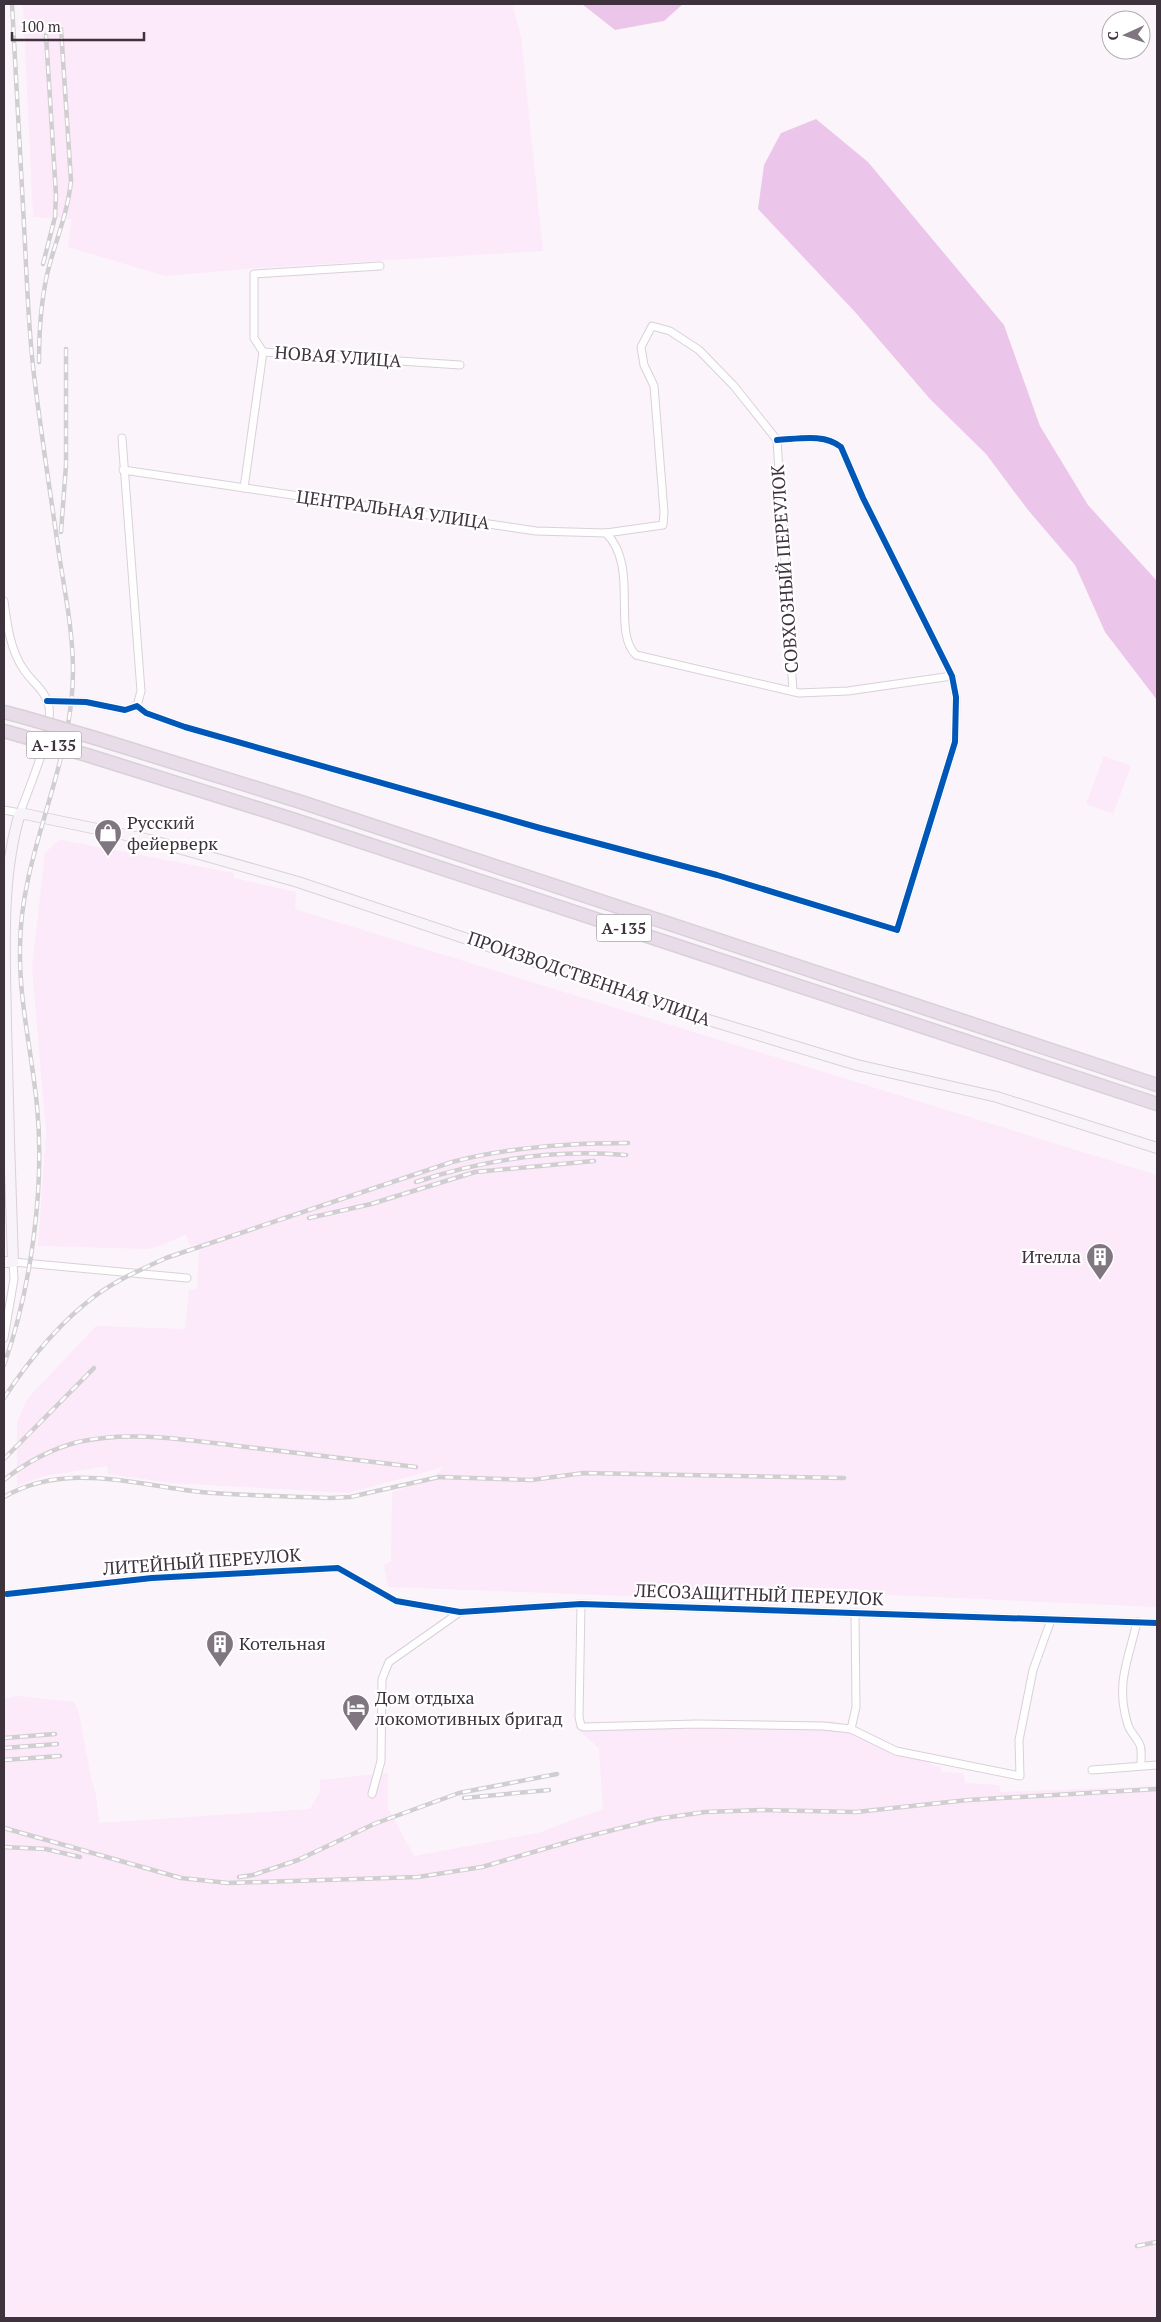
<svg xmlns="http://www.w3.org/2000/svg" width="1161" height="2322" font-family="'PT Serif',serif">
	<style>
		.built { fill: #fce9fa }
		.forest { fill: #ecc6ea }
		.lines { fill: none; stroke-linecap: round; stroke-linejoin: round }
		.street-casing { stroke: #dad0d9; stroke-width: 9 }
		.secondary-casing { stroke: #dad0d9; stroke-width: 12 }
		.highway-casing { stroke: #d7d2d7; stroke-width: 15 }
		.street { stroke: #fefefe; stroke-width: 7 }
		.secondary { stroke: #f8f3f8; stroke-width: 10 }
		.highway { stroke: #e8dce8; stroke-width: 12 }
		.rail-casing { stroke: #d0ced0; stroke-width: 4.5 }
		.rail { stroke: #fff; stroke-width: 2.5; stroke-dasharray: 8; stroke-linecap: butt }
		.highway-bridge-casing { stroke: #d7d2d7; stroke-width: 15; stroke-linecap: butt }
		.highway-bridge { stroke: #e8dce8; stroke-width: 12 }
		.cycleway-casing { stroke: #fff; stroke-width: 9 }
		.cycleway { stroke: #0057b8; stroke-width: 6 }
		.labels { text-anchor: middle; stroke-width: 4.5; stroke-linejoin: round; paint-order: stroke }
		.shield { fill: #fff; stroke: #787077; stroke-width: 1 }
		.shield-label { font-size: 16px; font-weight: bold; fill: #3e323d }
		.street-label { font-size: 18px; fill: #3e323d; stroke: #fff }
		.poi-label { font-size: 18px; fill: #3e323d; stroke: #fff; text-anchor: start }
	</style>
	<rect width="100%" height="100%" fill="#fbf5fb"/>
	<g class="built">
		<polygon points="23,4 512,4 521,36 543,251 258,268 165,276 68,247 72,219 33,217"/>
		<polygon points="1104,756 1131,766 1113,814 1086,804"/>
		<polygon points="61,840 234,873 234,878 296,892 295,909 1157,1175 1157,1607 845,1593 844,1604 388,1587 384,1565 391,1562 392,1492 431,1479 444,1467 348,1493 172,1483 108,1474 107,1466 44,1476 17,1486 17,1422 28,1398 96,1326 185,1329 189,1290 197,1289 199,1251 197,1244 190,1246 186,1234 163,1245 148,1249 38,1246 46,1132 32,967 45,853 54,844"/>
		<polygon points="17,1696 74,1702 79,1713 91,1778 96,1795 99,1823 310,1809 320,1792 320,1780 388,1773 388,1808 414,1856 538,1833 603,1809 599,1748 575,1727 581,1722 833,1721 880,1738 935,1766 941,1767 941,1772 963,1773 965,1783 999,1785 1001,1792 1157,1786 1157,2318 4,2318 4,1699"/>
	</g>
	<g class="forest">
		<polygon points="582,4 683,4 664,21 615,30"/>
		<polygon points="816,119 868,162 1004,325 1040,426 1088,505 1157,581 1157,700 1105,632 1075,565 1028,510 986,454 930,399 855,312 758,209 764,165 781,133"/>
	</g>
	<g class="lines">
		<defs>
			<g id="street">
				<polyline points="263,352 254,338 254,274 380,266"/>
				<polyline points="263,352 460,365"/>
				<polyline points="122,438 141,691 137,706"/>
				<polyline points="123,470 536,531 606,533 663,525 664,512 654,386 644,365 641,347 652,326 670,331 699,350 734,386 777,440 793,691"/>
				<polyline points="244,488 263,352"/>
				<path d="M606 533C640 567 611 631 636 655L799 693 848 691 952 676"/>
				<path d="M4 601C7 624 10 650 24 670 32 682 47 692 49 707 53 734 29 787 20 813L4 810"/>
				<path d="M47 701 86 702 125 710 137 706 146 713 185 727 540 828 717 875 897 930 955 742 956 697 952 676 863 498 841 447C824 433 798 439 777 440"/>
				<polyline points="4,1338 14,1279 13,1262 187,1278"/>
				<polyline points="7,1594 152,1578 338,1568 396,1601 460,1612 581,1604 1157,1623"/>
				<polyline points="581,1604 579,1717 581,1726 584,1727 697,1724 823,1726 851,1729 896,1751 1020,1776 1019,1740 1033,1670 1051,1620"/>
				<path d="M1137 1622C1128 1661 1115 1685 1128 1725 1130 1732 1137 1738 1140 1745 1142 1750 1141 1759 1141 1764"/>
				<polyline points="851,1729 856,1707 855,1613"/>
				<polyline points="1092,1770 1157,1765"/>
				<polyline points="372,1794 381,1761 382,1679 389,1662 460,1612"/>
			</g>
			<path id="secondary" d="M4 1262H13C10 1183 8 1103 6 1024 5 956 0 878 20 813L150 840 298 882 702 1018 857 1065 997 1097 1157 1148"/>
			<g id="highway">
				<polyline points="4,712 23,717"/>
				<polyline points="4,731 18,735"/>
				<polyline points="95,738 301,802 1157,1085"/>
				<polyline points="90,756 295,820 1157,1104"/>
			</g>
		</defs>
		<use href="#street" class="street-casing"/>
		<use href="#secondary" class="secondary-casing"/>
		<use href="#highway" class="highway-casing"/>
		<use href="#street" class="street"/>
		<use href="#secondary" class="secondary"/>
		<use href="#highway" class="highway"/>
		<defs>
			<g id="rail">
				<polyline points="43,264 55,217 56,195 46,35"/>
				<path d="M39 362C39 328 41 295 50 263 58 235 68 210 71 181L61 29"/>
				<polyline points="61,532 66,465 66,349"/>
				<path d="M416 1182C483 1160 555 1149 626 1155"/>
				<polyline points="309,1218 371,1204 475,1172 594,1161"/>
				<path d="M4 1365C31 1289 45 1187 37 1106 32 1053 19 1002 20 948 20 853 73 767 73 671 73 632 65 593 59 554 51 497 42 440 35 383 28 331 27 278 24 225 20 151 16 77 12 4"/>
				<path d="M4 1398C29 1360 59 1323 95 1296 117 1280 142 1269 166 1258L452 1162C510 1147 569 1143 628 1143"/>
				<polyline points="4,1459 94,1368"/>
				<path d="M4 1480C25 1463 52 1449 78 1442 130 1430 186 1440 238 1446 297 1453 356 1460 416 1467"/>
				<path d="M4 1497C65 1461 135 1485 201 1492 243 1496 287 1496 330 1498L350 1497 439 1477 531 1480 584 1473 844 1478"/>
				<polyline points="4,1738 55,1734"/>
				<polyline points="4,1748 57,1744"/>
				<polyline points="4,1760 60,1756"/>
				<polyline points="464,1798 549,1790"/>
				<polyline points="4,1828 181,1878 228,1883 418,1877 482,1867 585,1837 657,1819 705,1812 762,1810 856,1812 968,1800 1157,1789"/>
				<polyline points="4,1847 46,1849 80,1857"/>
				<polyline points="239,1877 253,1875 298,1860 374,1824 459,1793 557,1774"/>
				<polyline points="1137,2246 1157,2242"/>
			</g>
		</defs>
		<use href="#rail" class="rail-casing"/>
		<use href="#rail" class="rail"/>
		<defs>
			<g id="highway-bridge">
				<polyline points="23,717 95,738"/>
				<polyline points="18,735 90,756"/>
			</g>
		</defs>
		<use href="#highway-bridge" class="highway-bridge-casing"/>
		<use href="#highway-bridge" class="highway-bridge"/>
		<defs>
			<g id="cycleway">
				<path d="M47 701 86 702 125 710 137 706 146 713 185 727 540 828 717 875 897 930 955 742 956 697 952 676 863 498 841 447C824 433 798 439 777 440"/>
				<polyline points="7,1594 152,1578 338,1568 396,1601 460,1612 581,1604 1157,1623"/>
			</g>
		</defs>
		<use href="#cycleway" class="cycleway-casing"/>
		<use href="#cycleway" class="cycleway"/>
	</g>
	<defs>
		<symbol id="shop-pin" viewBox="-11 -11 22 30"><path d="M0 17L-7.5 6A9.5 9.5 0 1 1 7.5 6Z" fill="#807680" stroke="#fff"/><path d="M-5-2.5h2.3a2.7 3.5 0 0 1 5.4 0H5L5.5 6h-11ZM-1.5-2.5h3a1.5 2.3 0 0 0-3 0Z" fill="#fff"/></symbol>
		<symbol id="building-pin" viewBox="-11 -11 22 30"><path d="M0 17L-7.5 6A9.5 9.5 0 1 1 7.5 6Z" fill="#807680" stroke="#fff"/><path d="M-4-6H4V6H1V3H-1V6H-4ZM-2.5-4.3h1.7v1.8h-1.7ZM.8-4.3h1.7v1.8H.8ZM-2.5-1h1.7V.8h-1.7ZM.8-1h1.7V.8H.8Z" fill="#fff"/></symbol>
		<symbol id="hotel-pin" viewBox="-11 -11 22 30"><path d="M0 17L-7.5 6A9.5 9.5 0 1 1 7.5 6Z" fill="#807680" stroke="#fff"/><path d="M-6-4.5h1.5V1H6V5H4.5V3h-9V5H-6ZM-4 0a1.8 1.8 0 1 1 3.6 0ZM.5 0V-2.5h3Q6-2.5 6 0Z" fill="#fff"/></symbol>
	</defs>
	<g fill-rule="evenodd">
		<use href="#shop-pin" x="92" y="817" width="32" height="43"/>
		<use href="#building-pin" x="1084" y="1241" width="32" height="43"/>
		<use href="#building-pin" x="204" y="1628" width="32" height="43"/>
		<use href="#hotel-pin" x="340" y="1692" width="32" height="43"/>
	</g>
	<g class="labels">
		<g class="shield">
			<rect x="26.5" y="731.5" width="55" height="27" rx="4"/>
			<rect x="596.5" y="914.5" width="55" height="27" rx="4"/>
		</g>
		<g class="shield-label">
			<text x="54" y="751">А-135</text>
			<text x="624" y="934">А-135</text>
		</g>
		<g class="street-label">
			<text transform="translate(338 357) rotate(4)" y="6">НОВАЯ УЛИЦА</text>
			<text transform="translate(393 510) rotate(8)" y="6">ЦЕНТРАЛЬНАЯ УЛИЦА</text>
			<text transform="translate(785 569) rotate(-94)" y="6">СОВХОЗНЫЙ ПЕРЕУЛОК</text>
			<text transform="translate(589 979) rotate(19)" y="6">ПРОИЗВОДСТВЕННАЯ УЛИЦА</text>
			<text transform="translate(202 1562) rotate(-4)" y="6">ЛИТЕЙНЫЙ ПЕРЕУЛОК</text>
			<text transform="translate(759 1595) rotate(2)" y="6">ЛЕСОЗАЩИТНЫЙ ПЕРЕУЛОК</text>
		</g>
		<g class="poi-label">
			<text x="127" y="829">Русский<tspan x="127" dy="21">фейерверк</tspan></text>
			<text x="1081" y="1263" text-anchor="end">Ителла</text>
			<text x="239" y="1650">Котельная</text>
			<text x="375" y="1704">Дом отдыха<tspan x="375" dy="21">локомотивных бригад</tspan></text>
		</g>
	</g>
	<rect width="1161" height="2322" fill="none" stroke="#3e323d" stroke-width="10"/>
	<g transform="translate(1126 35) rotate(267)"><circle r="24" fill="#ffffff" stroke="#b2adb1"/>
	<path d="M0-4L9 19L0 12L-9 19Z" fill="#807680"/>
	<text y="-8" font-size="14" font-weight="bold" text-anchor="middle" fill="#3e323d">С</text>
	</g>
	<path d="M12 32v8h132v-8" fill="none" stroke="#3e323d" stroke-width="2.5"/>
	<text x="20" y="32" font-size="15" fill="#3e323d" stroke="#ffffff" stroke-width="4" paint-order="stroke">100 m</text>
</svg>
